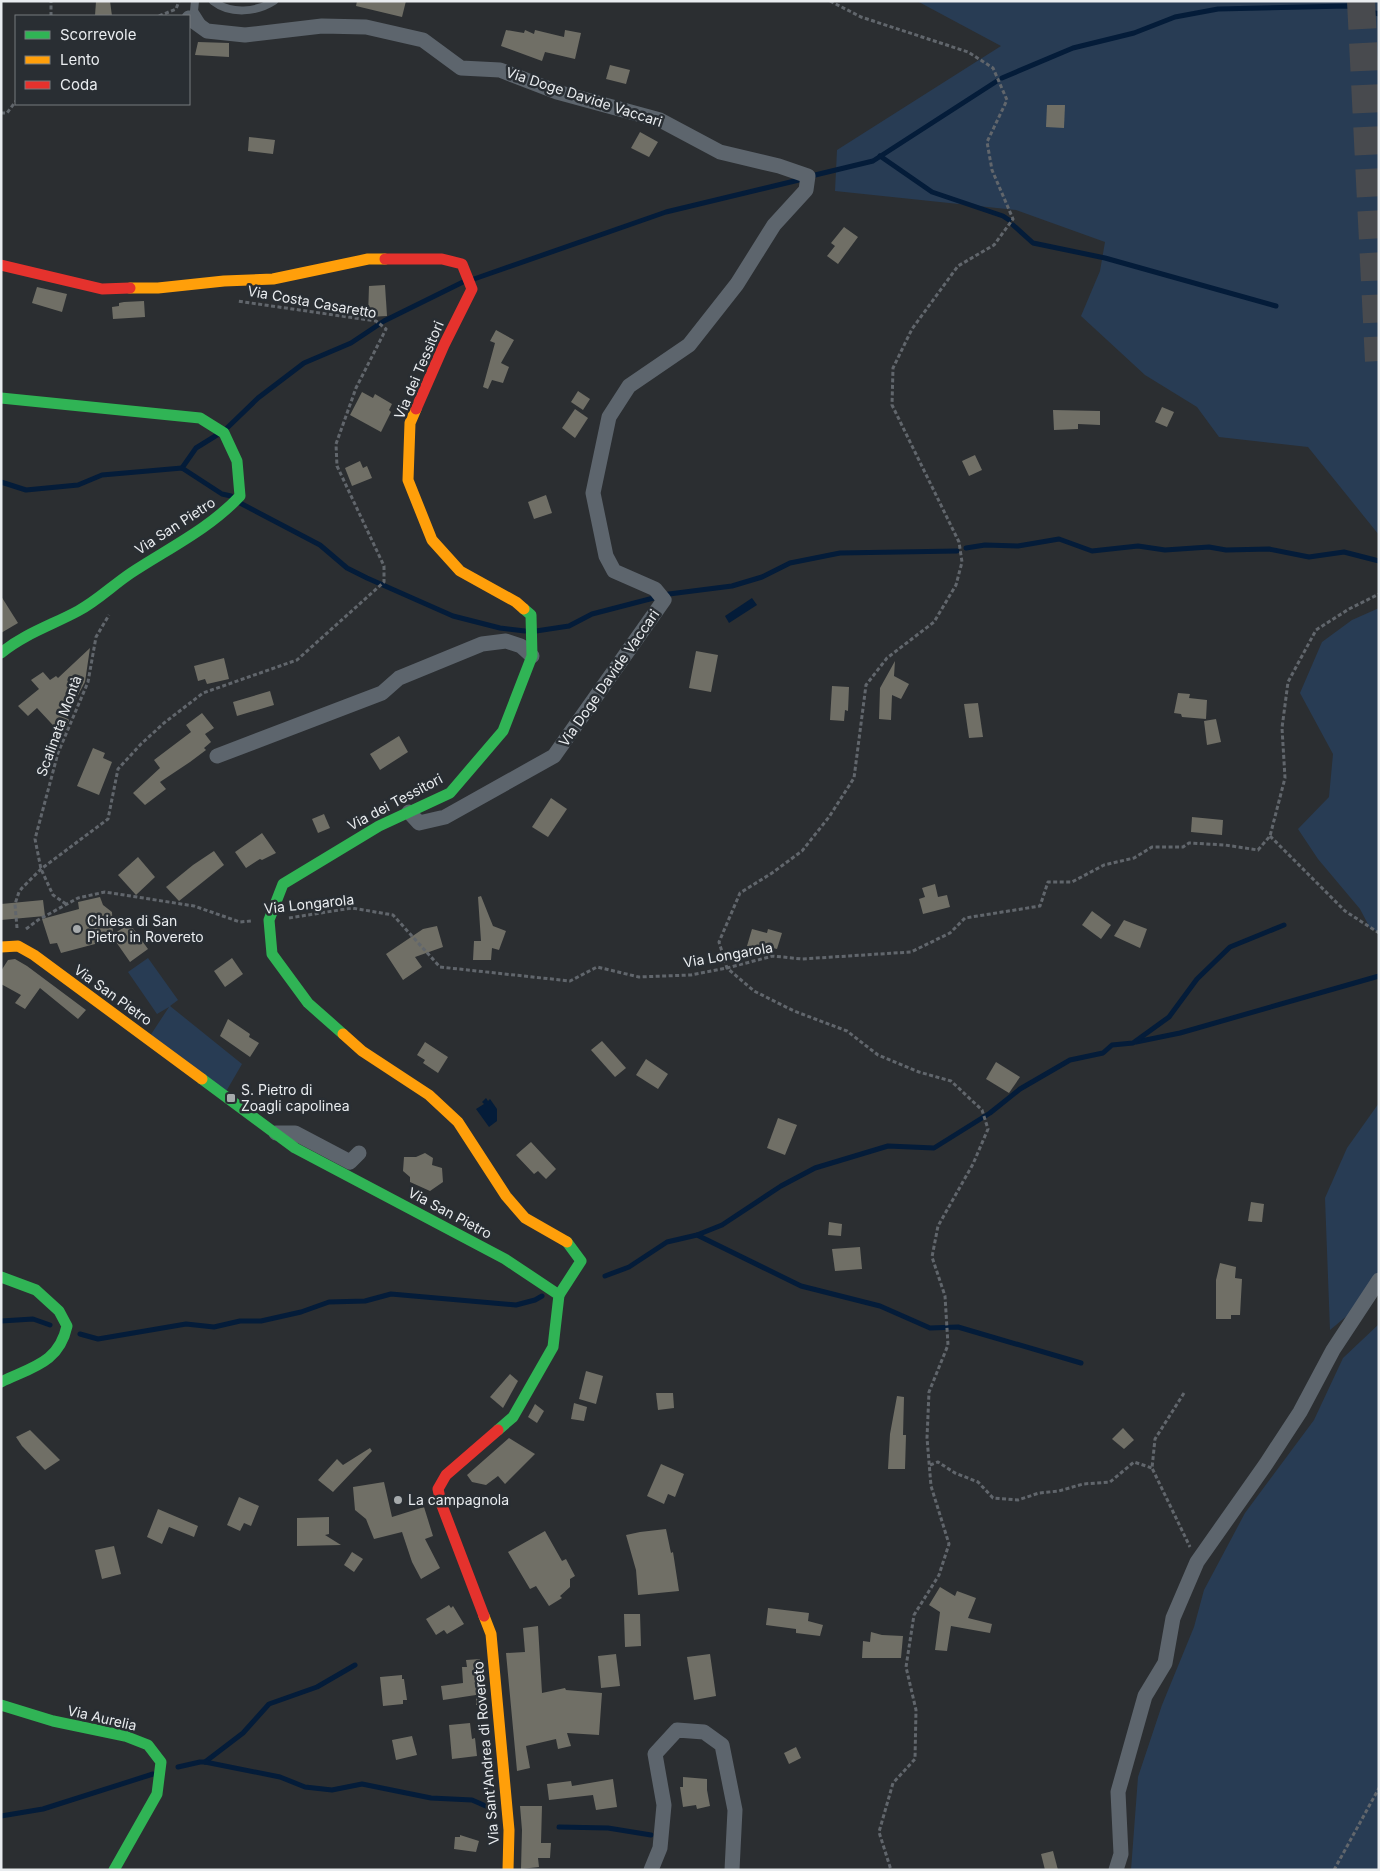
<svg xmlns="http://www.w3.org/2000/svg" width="1380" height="1871" font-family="Inter,sans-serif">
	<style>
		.green { fill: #283c54 }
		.water { fill: #041c39 }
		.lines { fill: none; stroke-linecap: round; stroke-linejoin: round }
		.stream { stroke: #041c39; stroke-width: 5 }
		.building { fill: #706f66 }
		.highway-tunnel { stroke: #484a4e; stroke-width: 28; stroke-dasharray: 28 14; stroke-linecap: butt }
		.path { stroke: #61666c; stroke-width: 3; stroke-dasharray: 4 2.5; stroke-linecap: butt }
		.lane { stroke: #5d656d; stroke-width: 8 }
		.street { stroke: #5d656d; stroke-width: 15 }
		.fast { stroke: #30b455; stroke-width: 11 }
		.slow { stroke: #ff9f0a; stroke-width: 11 }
		.jam { stroke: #e5322d; stroke-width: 11 }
		.poi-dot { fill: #a6aaac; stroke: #292e33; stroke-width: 2 }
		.labels { text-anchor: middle; stroke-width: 5; stroke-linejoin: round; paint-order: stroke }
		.street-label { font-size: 14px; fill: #e9ecef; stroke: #292e33 }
		.poi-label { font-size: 14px; fill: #e9ecef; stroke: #292e33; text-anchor: start }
	</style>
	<rect width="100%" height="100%" fill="#2b2e31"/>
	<g class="green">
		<polygon points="917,1 1379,1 1379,535 1308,447 1219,437 1197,407 1145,375 1081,316 1100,271 1105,242 1016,210 835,191 837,150 1001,46"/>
		<polygon points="1379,608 1379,932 1370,928 1360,909 1318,859 1298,829 1329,797 1333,754 1300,693 1322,642 1352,620"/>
		<polygon points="148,958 178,1000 170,1006 242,1064 224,1095 148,1039 169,1007 157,1014 128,972"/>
		<polygon points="1379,1103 1379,1289 1330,1330 1325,1198 1347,1148"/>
		<polygon points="1379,1324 1379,1870 1131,1870 1138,1777 1162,1705 1194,1627 1204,1590 1245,1513 1314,1420 1343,1358"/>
	</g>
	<g class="water">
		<polygon points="752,598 757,605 729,623 725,616"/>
		<polygon points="486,1098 488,1101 490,1099 497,1109 497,1121 489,1127 476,1109 484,1104 482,1102"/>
	</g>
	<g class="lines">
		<g class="stream">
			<polyline points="1002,78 1073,48 1134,33 1175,17 1218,9 1347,6 1379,14"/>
			<polyline points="880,156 932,192 1003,216 1009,220"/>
			<polyline points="811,176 873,161 997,81"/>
			<polyline points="1013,225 1033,243 1105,258 1276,306"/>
			<polyline points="474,279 666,212 803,179"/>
			<polyline points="226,429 258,398 304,363 351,343 384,321 463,282"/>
			<polyline points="182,468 196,448 217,435"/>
			<polyline points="1,482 26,490 78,485 102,475 182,468 222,494 231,496"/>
			<polyline points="240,503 320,545 347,568 367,578 453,616 500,628 525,631"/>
			<polyline points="966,548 985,545 1018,546 1059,539 1092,551 1138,546 1165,550 1209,547 1226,550 1269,549 1309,557 1344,552 1379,561"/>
			<polyline points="536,631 569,626 592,614 669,594 732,586 762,577 790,563 840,553 957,551"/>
			<polyline points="1136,1042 1180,1033 1379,976"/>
			<polyline points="697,1235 801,1286 880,1306 930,1328 958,1327 1081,1363"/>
			<polyline points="605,1276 629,1267 667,1242 697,1235 722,1225 781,1186 815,1168 888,1146 934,1148 990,1113 1020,1089 1070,1060 1103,1053 1112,1045 1133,1043 1169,1017 1197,979 1230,947 1284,925"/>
			<polyline points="1,1321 33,1319 50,1325"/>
			<polyline points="80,1334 98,1339 186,1324 214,1327 240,1321 261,1321 301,1312 329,1302 365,1301 391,1294 516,1305 535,1300 542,1296"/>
			<polyline points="205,1762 243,1733 269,1704 317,1687 355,1665"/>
			<polyline points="178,1767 200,1762 205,1762 280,1777 305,1787 332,1790 362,1784 431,1798 472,1800 495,1810"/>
			<polyline points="1,1816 43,1809 153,1774"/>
			<polyline points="559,1827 608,1828 651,1835"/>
		</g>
	</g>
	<g class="building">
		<polygon points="96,1 110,1 112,16 95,16"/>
		<polygon points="357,1 406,1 402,17 356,6"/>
		<polygon points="506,30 524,33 525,30 534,34 535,30 564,37 565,30 581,33 575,59 545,52 542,61 501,46"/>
		<polygon points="198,42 229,43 229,57 195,55"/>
		<polygon points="610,65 630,70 626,84 606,79"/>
		<polygon points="1047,105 1065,105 1064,128 1046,127"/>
		<polygon points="640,132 658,142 649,157 631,148"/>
		<polygon points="249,137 275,140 273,154 248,151"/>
		<polygon points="844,227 858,237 838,264 827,256 835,246 831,243"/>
		<polygon points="385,285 387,316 368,317 369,286"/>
		<polygon points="37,287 67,294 62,312 32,303"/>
		<polygon points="144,301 145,317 113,319 112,307 119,306 119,303 124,302"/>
		<polygon points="496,330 514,340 501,363 509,367 503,383 492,380 488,389 483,387 495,343 490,341"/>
		<polygon points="578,391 590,399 583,410 571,402"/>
		<polygon points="362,392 373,398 375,394 392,404 389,410 391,412 381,432 350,415"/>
		<polygon points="1162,407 1174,412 1167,427 1155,422"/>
		<polygon points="575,409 588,418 575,438 562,428"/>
		<polygon points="1053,410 1100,411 1100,425 1078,424 1078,429 1054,430"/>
		<polygon points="975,455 982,470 969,476 962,461"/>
		<polygon points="360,461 363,468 367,466 372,478 352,486 345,468"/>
		<polygon points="546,495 552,513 534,519 528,502"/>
		<polygon points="1,596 18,623 1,633"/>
		<polygon points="90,648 85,682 75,701 62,712 69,720 63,736 37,708 28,716 18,706 39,689 31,680 43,672 50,680 56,676 58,678"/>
		<polygon points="696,651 718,655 711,692 689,688"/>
		<polygon points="224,658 229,679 207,684 205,679 198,681 194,666"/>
		<polygon points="895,661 894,676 909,684 901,699 892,695 891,720 879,719 880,688"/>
		<polygon points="832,686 849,687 848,711 845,710 844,721 830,720"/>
		<polygon points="270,691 274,705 237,716 233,702"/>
		<polygon points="1178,693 1190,694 1189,698 1207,700 1206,719 1182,717 1181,714 1174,713"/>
		<polygon points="978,703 983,737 969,738 964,704"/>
		<polygon points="202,713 214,728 205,734 211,742 204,748 206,750 190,762 160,782 166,789 145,805 133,793 160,768 154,760 191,732 186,725"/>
		<polygon points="1216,719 1221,742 1207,745 1204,721"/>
		<polygon points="399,736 408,752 380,770 370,754"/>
		<polygon points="93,748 105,753 103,758 112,762 99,795 77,786"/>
		<polygon points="551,798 567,809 548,837 532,827"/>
		<polygon points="324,814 330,828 318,833 312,819"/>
		<polygon points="1192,817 1223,820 1222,835 1191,832"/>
		<polygon points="262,833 276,853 262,860 260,859 246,868 235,852"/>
		<polygon points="214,851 224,865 179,901 166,887 193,865"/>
		<polygon points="138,857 155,877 136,895 118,875"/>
		<polygon points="935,884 938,897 947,895 950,907 923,914 919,899 925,897 922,888"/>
		<polygon points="481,896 493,926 506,931 499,950 492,948 491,960 473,960 474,941 481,941 478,897"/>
		<polygon points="100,897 103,905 112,912 113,934 130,924 148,949 130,962 114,939 61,953 57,943 50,944 42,919 79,909 78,902"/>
		<polygon points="43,900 45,916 1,920 1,904"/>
		<polygon points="1092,911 1111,925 1101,939 1082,925"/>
		<polygon points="1124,920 1147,929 1140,948 1114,936"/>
		<polygon points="437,926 443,947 415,957 422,967 403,980 386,954 423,929"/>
		<polygon points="752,929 767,933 768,929 782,933 777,949 765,946 763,951 747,946"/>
		<polygon points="232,958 243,974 225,987 214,971"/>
		<polygon points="15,959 27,966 86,1010 78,1019 40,988 25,1009 15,1003 21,995 1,984 1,971 8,960"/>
		<polygon points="228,1019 250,1034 249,1037 259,1043 250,1057 220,1036"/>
		<polygon points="602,1041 626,1068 615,1077 591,1050"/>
		<polygon points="425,1042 448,1057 438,1073 423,1063 425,1060 417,1055"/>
		<polygon points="646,1059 668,1074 658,1089 636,1075"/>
		<polygon points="996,1062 1020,1077 1009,1093 986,1079"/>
		<polygon points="778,1118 797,1125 785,1155 767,1148"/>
		<polygon points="531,1142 556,1169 546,1179 538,1171 534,1174 516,1155"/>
		<polygon points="425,1153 433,1158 432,1165 442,1168 443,1182 430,1191 410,1182 410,1177 403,1171 404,1157 416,1157"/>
		<polygon points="1251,1202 1264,1204 1262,1222 1248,1221"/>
		<polygon points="829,1222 842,1224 841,1236 828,1235"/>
		<polygon points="860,1247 862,1269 835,1271 832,1249"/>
		<polygon points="1220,1263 1236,1267 1235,1278 1242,1279 1240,1315 1231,1315 1231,1319 1216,1319 1216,1280"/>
		<polygon points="586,1371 603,1376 596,1404 579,1399"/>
		<polygon points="510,1374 518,1381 503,1408 490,1397"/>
		<polygon points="656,1393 673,1393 674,1408 658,1410"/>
		<polygon points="897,1396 904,1397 903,1435 906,1435 905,1469 888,1469 890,1434"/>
		<polygon points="574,1403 587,1407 584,1421 571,1419"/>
		<polygon points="535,1404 544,1411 537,1423 528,1417"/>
		<polygon points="1123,1428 1134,1440 1124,1449 1112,1439"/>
		<polygon points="30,1430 60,1460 45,1470 22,1446 16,1437"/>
		<polygon points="509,1438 535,1454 505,1484 498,1476 486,1485 472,1482 467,1475"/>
		<polygon points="370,1448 372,1451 333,1492 318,1480 337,1459 343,1465"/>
		<polygon points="661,1464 684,1474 675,1497 668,1494 664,1504 647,1496"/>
		<polygon points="384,1482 392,1517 424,1507 433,1536 425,1539 440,1568 421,1579 412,1562 402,1532 374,1539 366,1519 355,1510 353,1487"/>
		<polygon points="239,1497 259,1506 251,1526 244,1523 240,1531 227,1525"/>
		<polygon points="158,1509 198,1526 194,1537 169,1527 162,1544 147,1537"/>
		<polygon points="329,1517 329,1534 325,1535 341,1545 297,1546 297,1518"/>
		<polygon points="666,1529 671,1553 673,1552 679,1591 638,1595 636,1570 626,1535 640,1532"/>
		<polygon points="545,1531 562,1561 566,1559 575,1576 570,1579 570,1587 560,1596 562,1598 549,1606 536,1586 530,1589 508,1552"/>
		<polygon points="114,1546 121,1574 102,1579 95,1550"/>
		<polygon points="352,1552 363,1559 354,1572 344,1565"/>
		<polygon points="940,1587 955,1596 957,1591 976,1598 968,1618 992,1624 990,1633 951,1626 947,1651 935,1650 940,1612 929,1605"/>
		<polygon points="449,1605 451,1608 453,1606 464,1624 447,1634 444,1630 436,1635 426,1619"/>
		<polygon points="768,1608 809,1613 808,1621 823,1625 820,1636 796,1633 796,1629 766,1625"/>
		<polygon points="624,1614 640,1614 641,1646 625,1647"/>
		<polygon points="538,1626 542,1693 565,1688 566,1690 602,1693 599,1735 567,1733 571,1746 558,1749 556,1739 526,1746 530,1768 517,1771 506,1653 525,1652 523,1628"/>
		<polygon points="871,1632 882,1635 903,1636 901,1658 862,1658 863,1641 870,1642"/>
		<polygon points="616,1654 620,1686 601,1688 598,1656"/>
		<polygon points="710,1654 716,1696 694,1700 687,1657"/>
		<polygon points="480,1659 484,1704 476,1705 476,1695 443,1700 441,1686 463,1683 462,1667 467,1667 466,1660"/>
		<polygon points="402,1675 402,1679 404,1679 407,1700 403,1700 403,1704 383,1706 380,1677"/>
		<polygon points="470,1723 472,1739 475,1738 477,1756 452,1759 449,1725"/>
		<polygon points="412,1736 417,1755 396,1760 392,1740"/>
		<polygon points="796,1747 801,1758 789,1764 784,1753"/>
		<polygon points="683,1777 707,1779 707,1790 710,1806 697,1809 696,1805 683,1807 680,1787 683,1787"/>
		<polygon points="613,1779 617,1807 596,1810 593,1795 549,1800 547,1784 571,1781 572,1786"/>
		<polygon points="520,1806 542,1806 541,1843 551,1843 550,1858 538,1858 539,1867 521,1869 522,1830"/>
		<polygon points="460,1835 479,1841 476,1852 454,1849 455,1837 460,1837"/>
		<polygon points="1053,1851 1058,1870 1045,1870 1041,1854"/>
	</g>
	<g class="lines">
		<polyline class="highway-tunnel" points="1361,1 1379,361"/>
		<g class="path">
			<polyline points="830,1 861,17 968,52 993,68 1007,100 987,142 992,170 1013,219 994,245 958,266 912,329 893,368 892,405 959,542 962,562 956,585 934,622 887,658 866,685 854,778 829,817 802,851 772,873 740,893 719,942 727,968 754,991 794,1011 847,1031 878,1055 919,1072 951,1081 982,1110 988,1129 973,1164 938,1226 932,1257 945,1296 948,1345 929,1392 927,1438 931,1486 949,1544 939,1575 914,1615 906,1667 916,1710 915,1759 893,1783 879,1832 891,1870"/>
			<polyline points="51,16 51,1"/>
			<polyline points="159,16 176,9 179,1"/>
			<polyline points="1,113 7,113 16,101"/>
			<polyline points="1270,836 1345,911 1379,933"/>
			<polyline points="66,904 53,895 41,869 35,839 58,753 88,682 96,637 109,615"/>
			<polyline points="289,918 352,908 393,915 440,967 570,981 597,967 639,977 691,975 727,968 773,956 802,959 911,952 950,933 965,918 1040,906 1048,882 1072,882 1104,865 1134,858 1152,847 1183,847 1189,843 1225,845 1258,850 1270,836 1285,778 1282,728 1288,682 1316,630 1349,609 1379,594"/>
			<polyline points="17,928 15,904 19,892 22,888 41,869 108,819 118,769 141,744 164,723 203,693 297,660 384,582 384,566 337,466 336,444 356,388 386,329 376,321 237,301"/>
			<polyline points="26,929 38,920 78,898 105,892 194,906 240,922 251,921"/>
			<polyline points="1184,1393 1155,1439 1152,1468 1190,1547"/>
			<polyline points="930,1465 938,1462 955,1473 978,1482 993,1498 1018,1500 1039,1493 1059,1491 1083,1484 1110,1482 1134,1462 1152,1468"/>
			<polyline points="1334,1870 1379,1788"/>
		</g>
		<g class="lane">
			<polyline points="195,1 194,11 201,22"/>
			<path d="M213 1C231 15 257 12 274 1"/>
		</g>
		<g class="street">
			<polyline points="189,18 207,31 245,35 322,26 366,27 423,40 461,68 500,70 557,92 660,120 720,152 779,166 808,176 806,190 774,225 737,284 689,345 629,386 609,417 593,493 606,556 614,571 655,589 664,600 554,756 445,817 419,823 409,812"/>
			<polyline points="217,756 382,693 399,678 482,644 506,641 521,646 532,656"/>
			<polyline points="276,1133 295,1133 350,1162 359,1153"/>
			<polyline points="651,1870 660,1848 664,1805 655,1754 677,1730 704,1732 722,1745 735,1810 732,1870"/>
			<polyline points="1116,1870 1121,1854 1118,1792 1145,1696 1165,1663 1173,1618 1197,1562 1266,1464 1300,1412 1333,1350 1379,1280"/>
		</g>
		<g class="fast">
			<path d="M1 398 200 418 224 433 237 461 240 496C209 529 169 548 131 573 113 585 97 601 78 611 52 625 24 634 1 653"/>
			<polyline points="343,1034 308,1003 272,954 269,920 283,884 379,826 450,793 503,731 532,656 531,615 524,609"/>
			<polyline points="202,1079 295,1148 505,1259 559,1295 553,1347 513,1417 498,1430"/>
			<path d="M1 1277 36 1290 59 1311 67 1326C59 1363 32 1367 1 1382"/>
			<polyline points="559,1295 581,1261 567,1242"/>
			<polyline points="1,1705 53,1721 125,1736 148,1745 161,1762 157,1794 114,1870"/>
		</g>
		<g class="slow">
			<polyline points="130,288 158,288 224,281 273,279 368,259 385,259"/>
			<polyline points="416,409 410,423 408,480 432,540 460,571 516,602 524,609"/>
			<polyline points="1,947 18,946 34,955 202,1079"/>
			<polyline points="343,1034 362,1051 429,1095 458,1122 506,1196 525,1218 567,1242"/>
			<polyline points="484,1616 491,1634 509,1830 508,1870"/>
		</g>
		<g class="jam">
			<polyline points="385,259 442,259 462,264 472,289 444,345 416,409"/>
			<polyline points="1,265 102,289 130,288"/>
			<polyline points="484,1616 441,1503 438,1489 446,1475 498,1430"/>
		</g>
	</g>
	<g class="poi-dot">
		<circle cx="77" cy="929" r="5"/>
		<rect x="226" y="1093" width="10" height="10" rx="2.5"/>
		<circle cx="398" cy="1500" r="5"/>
	</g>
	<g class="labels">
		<g class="street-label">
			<text transform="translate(584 97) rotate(18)" y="5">Via Doge Davide Vaccari</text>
			<text transform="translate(312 302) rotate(10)" y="5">Via Costa Casaretto</text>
			<text transform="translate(419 370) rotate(-67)" y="5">Via dei Tessitori</text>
			<text transform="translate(175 526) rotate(-33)" y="5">Via San Pietro</text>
			<text transform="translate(609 678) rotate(-55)" y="5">Via Doge Davide Vaccari</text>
			<text transform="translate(59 726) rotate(-70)" y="5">Scalinata Montà</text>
			<text transform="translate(395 802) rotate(-28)" y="5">Via dei Tessitori</text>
			<text transform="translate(309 904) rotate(-6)" y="5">Via Longarola</text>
			<text transform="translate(728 955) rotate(-10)" y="5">Via Longarola</text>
			<text transform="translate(113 995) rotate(36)" y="5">Via San Pietro</text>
			<text transform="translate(450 1213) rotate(28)" y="5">Via San Pietro</text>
			<text transform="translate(102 1718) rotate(13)" y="5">Via Aurelia</text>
			<text transform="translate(486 1753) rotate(-95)" y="5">Via Sant'Andrea di Rovereto</text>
		</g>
		<g class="poi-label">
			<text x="87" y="926">Chiesa di San<tspan x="87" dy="16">Pietro in Rovereto</tspan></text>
			<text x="241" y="1095">S. Pietro di<tspan x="241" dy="16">Zoagli capolinea</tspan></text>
			<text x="408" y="1505">La campagnola</text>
		</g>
	</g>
	<rect width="1380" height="1871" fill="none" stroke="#e9ecef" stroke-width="5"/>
	<rect x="15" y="15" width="175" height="90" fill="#292e33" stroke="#767a7e"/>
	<rect x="25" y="31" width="25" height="8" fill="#30b455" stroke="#767a7e"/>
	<text x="60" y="40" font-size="15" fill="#e9ecef">Scorrevole</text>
	<rect x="25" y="56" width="25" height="8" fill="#ff9f0a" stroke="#767a7e"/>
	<text x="60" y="65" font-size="15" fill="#e9ecef">Lento</text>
	<rect x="25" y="81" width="25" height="8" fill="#e5322d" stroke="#767a7e"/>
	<text x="60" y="90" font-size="15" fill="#e9ecef">Coda</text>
</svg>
